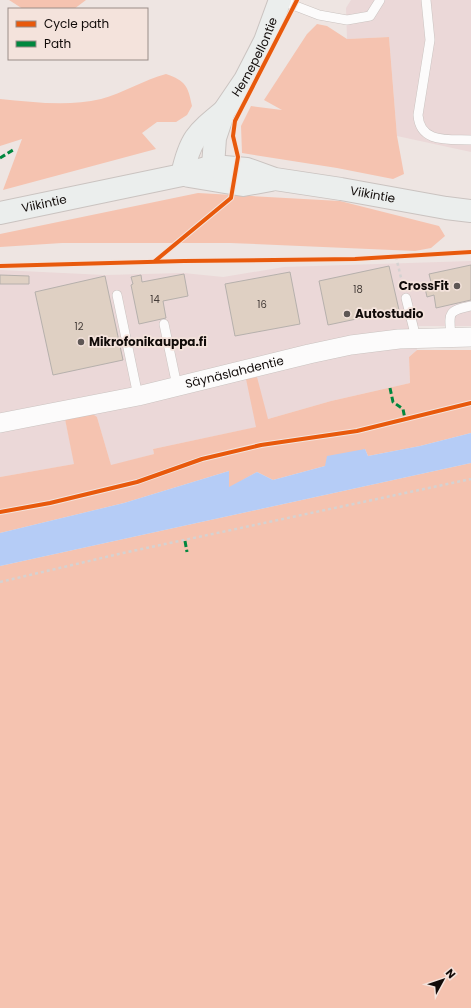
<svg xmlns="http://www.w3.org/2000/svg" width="471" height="1008" font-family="Poppins,sans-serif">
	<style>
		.industrial { fill: #ebd8d8 }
		.green { fill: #f5c3b0 }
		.water { fill: #b5ccf6 }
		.building { fill: #dfd0c3; stroke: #b6b0ac }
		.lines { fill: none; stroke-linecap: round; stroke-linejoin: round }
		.lane-casing { stroke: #cac3c0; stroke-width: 10 }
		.street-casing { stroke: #cac3c0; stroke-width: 20 }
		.secondary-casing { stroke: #cac3c0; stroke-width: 24 }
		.path { stroke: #d5d2d1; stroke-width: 2.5; stroke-dasharray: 3 3; stroke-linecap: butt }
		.lane { stroke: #fcfbfb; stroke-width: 9 }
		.street { stroke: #fcfbfb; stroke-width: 19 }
		.secondary { stroke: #ebeeed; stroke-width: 22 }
		.quiet { stroke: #00873e; stroke-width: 3; stroke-dasharray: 6 3; stroke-linecap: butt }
		.cycleway-casing { stroke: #f4e3dc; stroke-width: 6 }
		.cycleway { stroke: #e8590c; stroke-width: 4 }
		.poi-dot { fill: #5e5755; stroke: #f4e3dc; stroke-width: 1.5 }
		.labels { text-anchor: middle; stroke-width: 3.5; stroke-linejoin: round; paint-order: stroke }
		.number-label { font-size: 10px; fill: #443c38 }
		.street-label { font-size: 12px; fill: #110b09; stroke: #f4e3dc }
		.poi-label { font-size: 12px; font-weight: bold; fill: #110b09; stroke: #f4e3dc; text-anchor: start }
	</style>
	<rect width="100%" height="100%" fill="#eee5e2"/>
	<g class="industrial">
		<polygon points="351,0 471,0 471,152 397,136 389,37 347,39 346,8"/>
		<polygon points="471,261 471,326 413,326 417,350 409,357 410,383 331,401 268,419 257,427 153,449 154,454 111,466 97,417 65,419 75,464 0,477 0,270 105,275 183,273 223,277 284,267"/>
	</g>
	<g class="green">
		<polygon points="9,0 86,0 74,9 23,9"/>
		<polygon points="317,24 327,26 347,39 389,37 397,136 404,174 393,179 337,168 242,153 241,126 251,106 282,110 264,100 307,34"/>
		<path d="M166 74C186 81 188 86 192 106L187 115 176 122H157L142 133 156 149 3 190 22 139 0 146V99C33 102 68 107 101 99 123 93 144 80 166 74Z"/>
		<polygon points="198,193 340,201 439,226 445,236 431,248 415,251 230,243 62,243 0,247 0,234"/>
		<polygon points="417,350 471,350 471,433 420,446 368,456 365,449 325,466 273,480 257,472 229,488 229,471 124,503 0,533 0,477 74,464 65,419 91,413 97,417 111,465 154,454 153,449 256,427 246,379 257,377 268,419 331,401 410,383 409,357"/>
		<polygon points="471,463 471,1008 0,1008 0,566"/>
	</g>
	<polygon class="water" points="471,433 471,463 0,566 0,533 124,503 229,471 229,487 257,472 273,480 325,466 327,456 365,449 368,456 420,446"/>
	<g class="building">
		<polygon points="471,265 471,300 436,308 434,295 427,297 425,288 432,286 429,274"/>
		<polygon points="389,266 399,310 328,325 319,281"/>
		<polygon points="290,272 300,324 235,336 225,284"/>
		<polygon points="184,274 188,296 163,301 166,318 139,324 131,285 133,284 131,277 141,275 142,282"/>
		<polygon points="0,275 29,276 29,284 0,284"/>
		<polygon points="105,276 123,360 53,375 35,292"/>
	</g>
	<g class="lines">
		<defs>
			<g id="lane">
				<polyline points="280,0 319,15 347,20 370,16 380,0"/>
				<path d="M426 0 430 40 418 115C420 144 449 139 471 140"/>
				<polyline points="117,295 138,396"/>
				<polyline points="406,298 416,338"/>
				<polyline points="164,324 177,386"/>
				<path d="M451 336C449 313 447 311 471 306"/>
			</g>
			<g id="street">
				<path id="s1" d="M0 423 138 396 309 354 351 345 399 339 471 337"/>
			</g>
			<g id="secondary">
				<path id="s2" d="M213 166 215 138 224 111 245 80 265 41 280 0"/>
				<path d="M182 175C190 139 196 134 224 111"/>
				<polyline points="189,176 243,185 271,180"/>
				<path id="s3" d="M0 213 182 175 213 166 247 169 275 179 341 189 446 208 471 211"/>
			</g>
		</defs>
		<use href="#lane" class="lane-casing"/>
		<use href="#street" class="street-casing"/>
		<use href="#secondary" class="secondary-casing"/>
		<g class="path">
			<polyline points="396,257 403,286"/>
			<polyline points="0,582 123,553 471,479"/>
		</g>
		<use href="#lane" class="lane"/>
		<use href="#street" class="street"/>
		<use href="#secondary" class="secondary"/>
		<g class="quiet">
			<polyline points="0,158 13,150"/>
			<polyline points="390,388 393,402 403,409 405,419"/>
			<polyline points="185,541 187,552"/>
		</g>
		<defs>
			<g id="cycleway">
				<polyline points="155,261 231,198 238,157 233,136 235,121 297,0"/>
				<polyline points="0,266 184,261 355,259 471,252"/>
				<polyline points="0,512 50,503 137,482 202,459 261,445 357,431 471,403"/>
			</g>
		</defs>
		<use href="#cycleway" class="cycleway-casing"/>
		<use href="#cycleway" class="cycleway"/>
	</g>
	<g class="poi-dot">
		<circle cx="457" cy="286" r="4"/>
		<circle cx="347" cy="314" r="4"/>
		<circle cx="81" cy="342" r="4"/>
	</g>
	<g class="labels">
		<g class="number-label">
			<text x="358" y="293">18</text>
			<text x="155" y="303">14</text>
			<text x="262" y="308">16</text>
			<text x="79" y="330">12</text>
		</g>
		<g class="street-label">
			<text dy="4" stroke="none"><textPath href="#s2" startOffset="119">Hernepellontie</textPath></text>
			<text dy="4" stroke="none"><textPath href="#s3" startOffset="381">Viikintie</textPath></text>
			<text dy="4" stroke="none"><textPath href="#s3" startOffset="45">Viikintie</textPath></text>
			<text dy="4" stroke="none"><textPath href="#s1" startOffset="240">Säynäslahdentie</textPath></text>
		</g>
		<g class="poi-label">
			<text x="449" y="290" text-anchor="end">CrossFit</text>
			<text x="355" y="318">Autostudio</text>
			<text x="89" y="346">Mikrofonikauppa.fi</text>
		</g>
	</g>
	<rect x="8" y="8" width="140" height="52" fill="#f4e3dc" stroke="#998d88"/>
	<rect x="16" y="21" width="20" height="6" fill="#e8590c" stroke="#998d88"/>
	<text x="44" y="28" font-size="12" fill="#110b09">Cycle path</text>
	<rect x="16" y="41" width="20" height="6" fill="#00873e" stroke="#998d88"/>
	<text x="44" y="48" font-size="12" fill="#110b09">Path</text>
	<g transform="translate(443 980) rotate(50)" stroke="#f4e3dc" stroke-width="3" paint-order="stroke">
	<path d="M0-3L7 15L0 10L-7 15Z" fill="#110b09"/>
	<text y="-6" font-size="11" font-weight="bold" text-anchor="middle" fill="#110b09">N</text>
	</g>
</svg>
